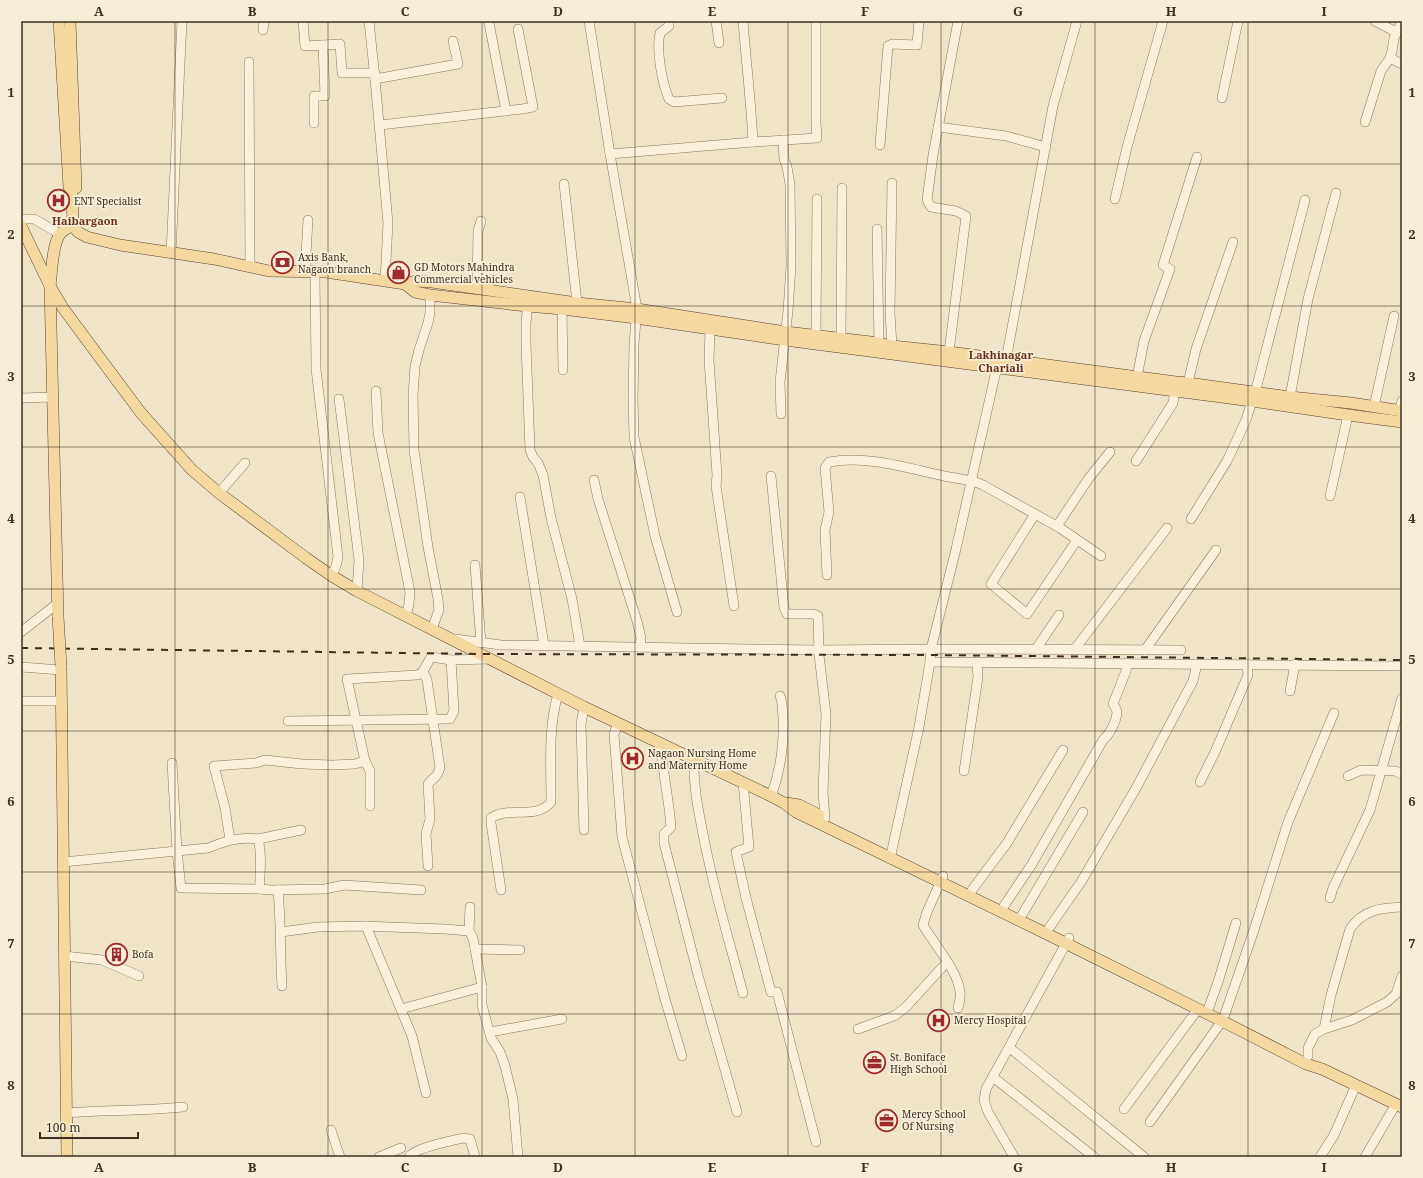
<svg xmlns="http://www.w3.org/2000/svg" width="1423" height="1178" font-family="'Noto Serif',serif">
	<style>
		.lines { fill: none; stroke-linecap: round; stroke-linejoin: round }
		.minor-casing { stroke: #8d765c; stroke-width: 10 }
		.major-casing { stroke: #5b4430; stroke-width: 12 }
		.minor { stroke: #faf1dc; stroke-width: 9 }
		.major { stroke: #f3d9a0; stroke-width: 11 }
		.rail { stroke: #3d2e20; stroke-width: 2; stroke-dasharray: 7 7; stroke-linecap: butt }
		.major-bridge-casing { stroke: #5b4430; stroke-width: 12; stroke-linecap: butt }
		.major-bridge { stroke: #f3d9a0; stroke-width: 11 }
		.grid { fill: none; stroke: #3d2e20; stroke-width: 1; stroke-opacity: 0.55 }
		.labels { text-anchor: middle; stroke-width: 3.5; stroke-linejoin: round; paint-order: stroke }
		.poi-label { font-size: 10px; fill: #3d2e20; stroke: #f7eed8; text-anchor: start }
		.neighbourhood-label { font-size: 11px; font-weight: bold; fill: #6b2e1e; stroke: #f7eed8 }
		.neatline { fill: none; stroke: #3d2e20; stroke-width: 1.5 }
		.grid-label { font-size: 13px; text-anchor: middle; font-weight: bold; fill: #3d2e20 }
	</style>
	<rect width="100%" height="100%" fill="#f0e4c8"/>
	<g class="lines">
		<defs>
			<g id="minor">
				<polyline points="303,21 305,46 323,45 325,96 314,96 314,123"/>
				<polyline points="369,21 375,79 388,223 385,281"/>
				<polyline points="589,21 610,154 637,309 634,344 633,400 634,437 655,536 677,612"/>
				<path d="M669 21V26L660 33C656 50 662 83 669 99L674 102 722 98"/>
				<polyline points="716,21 719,43"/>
				<path d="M743 21C746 61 751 101 753 142"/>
				<polyline points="1375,21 1396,32"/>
				<polyline points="489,23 506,111"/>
				<polyline points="263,30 264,21"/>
				<polyline points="323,45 340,44 342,73 375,73"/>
				<polyline points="1390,58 1402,64"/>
				<polyline points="249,62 250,267"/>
				<polyline points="375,79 458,64 453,41"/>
				<polyline points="1222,98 1238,21"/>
				<polyline points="1365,122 1381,71 1390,58 1392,51 1394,38 1402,21"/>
				<polyline points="380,125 522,109 533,107 518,29"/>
				<polyline points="938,127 1006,136 1046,147"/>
				<polyline points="880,145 888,46 892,44 917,45 919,21"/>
				<polyline points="610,154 753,142 817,138 816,123 816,21"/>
				<polyline points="892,183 890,313 892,346"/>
				<polyline points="564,184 577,303"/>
				<polyline points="1115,199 1127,147 1163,21"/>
				<polyline points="21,219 34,219 60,234"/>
				<polyline points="877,229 879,343"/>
				<polyline points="171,253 182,21"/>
				<polyline points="305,272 308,220"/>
				<polyline points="315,272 316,369 338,557 336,566 332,576"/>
				<polyline points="477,289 478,231 481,221"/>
				<polyline points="430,295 430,313 428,323 419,350 415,366 413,395 414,450 428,547 438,599 439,610 432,629"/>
				<polyline points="528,299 526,324 526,344 530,450 533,457 538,463 543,475 551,518 572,599 580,646"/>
				<polyline points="562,309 563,370"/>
				<polyline points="710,329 709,360 717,475 716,486 734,606"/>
				<polyline points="816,335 817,199"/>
				<polyline points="841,339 842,188"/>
				<polyline points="949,352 966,216 956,211 931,207 927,200 933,155 958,21"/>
				<polyline points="1006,360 1053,106 1077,21"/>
				<polyline points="1137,377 1144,341 1170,269 1163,265 1197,157"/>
				<polyline points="1188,383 1196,349 1233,242"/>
				<polyline points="376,391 378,433 410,592 409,604 406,616"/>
				<polyline points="1255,393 1305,200"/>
				<polyline points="1290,397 1308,299 1336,193"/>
				<polyline points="21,398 53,397"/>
				<polyline points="339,399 359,560 357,591"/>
				<polyline points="1374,407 1394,316"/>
				<polyline points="1399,411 1402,401"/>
				<polyline points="781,414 780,382 788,311 791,266 790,184 787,167 784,159 783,140"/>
				<polyline points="1136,461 1173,403 1175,391"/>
				<polyline points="771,476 784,608 787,614 813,614 818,616 819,655 826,714 823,792 825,818"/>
				<polyline points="594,480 598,499 637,621 641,638 640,647"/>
				<polyline points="219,493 245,463"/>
				<polyline points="1330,496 1348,415"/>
				<polyline points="520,497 544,645"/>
				<polyline points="1035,514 991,584 1027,614 1077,540"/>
				<polyline points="1191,519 1227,461 1246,420 1252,401"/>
				<polyline points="1057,526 1089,478 1110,452"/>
				<polyline points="475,565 481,643"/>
				<path d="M827 575 825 530 829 512 825 468 829 462C867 455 907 468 944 476 958 479 970 479 983 485L1060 528 1101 556"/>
				<polyline points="21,632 58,603"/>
				<polyline points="455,639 501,645 817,650 931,649 1181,650"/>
				<polyline points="1036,649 1059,615"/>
				<polyline points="1074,650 1167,528"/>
				<polyline points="1145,650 1216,550"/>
				<polyline points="930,662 1402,666"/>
				<polyline points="21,667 61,670"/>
				<polyline points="423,671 427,680 440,768 437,775 428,784 430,819 426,834 428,866"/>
				<polyline points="1290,691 1295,664"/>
				<polyline points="21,701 62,701"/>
				<polyline points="584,707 581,724 584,830"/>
				<polyline points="288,721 450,719 454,711 451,660"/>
				<polyline points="618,723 614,734 622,837 665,999 682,1056"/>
				<path d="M661 743C662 771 669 798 671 827L664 834V843L698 975 737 1112"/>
				<path d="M694 758C693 784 698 809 703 834 713 888 729 940 743 993"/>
				<polyline points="172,763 177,851 181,888 260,889"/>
				<polyline points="964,771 978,677 977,662"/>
				<polyline points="1348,776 1361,770 1395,771 1402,774"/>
				<polyline points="743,782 749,847 736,852 746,898 771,992 777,992 816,1142"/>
				<polyline points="1200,782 1215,752 1248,675 1247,664"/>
				<path d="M771 796C781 770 784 744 783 717 782 709 783 703 780 696"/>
				<polyline points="370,806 370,771 365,761 347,679 417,675 422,673 431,657 451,660 490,659"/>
				<polyline points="258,839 301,830"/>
				<polyline points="230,840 225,808 214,766 256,763 265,760 302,764 332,765 355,764 365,761"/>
				<polyline points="890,859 919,727 930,662 931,649 956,549 998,362"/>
				<path d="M63 862 208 848C224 841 241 836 258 839 263 856 259 872 260 889L271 890 325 889 344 885 421 890"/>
				<path d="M943 876 927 912 923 925C934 944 958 971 960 992 961 997 959 1003 958 1008"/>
				<path d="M278 890C281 922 280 954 282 986"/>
				<path d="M501 890 491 823V818C508 806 537 820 551 802 551 766 548 728 558 694"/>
				<polyline points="972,890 1007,843 1063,750"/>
				<polyline points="1330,898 1333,888 1370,810 1402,698"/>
				<path d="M1004 906 1032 864 1103 740C1110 734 1116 722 1117 713 1117 709 1115 707 1113 704L1126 671 1127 663"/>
				<polyline points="1022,915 1083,812"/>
				<polyline points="366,926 412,1036 426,1093"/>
				<polyline points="1049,928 1081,882 1135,790 1193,681 1196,668 1195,664"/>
				<polyline points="469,931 470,907"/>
				<polyline points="281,932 318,927 362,926 445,929 469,931 473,938 482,987 482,1005 491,1038 500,1052 505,1066 513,1099 518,1157"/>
				<polyline points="475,949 520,950"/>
				<polyline points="64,956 102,960 139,976"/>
				<polyline points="1209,1007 1218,982 1236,923"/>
				<polyline points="401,1009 482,987"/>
				<polyline points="1225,1014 1254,930 1288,822 1334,713"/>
				<polyline points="858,1029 894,1016 905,1008 947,962"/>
				<path d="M1324 1029 1331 995 1350 929C1363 910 1380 908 1402 907"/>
				<polyline points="490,1032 562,1019"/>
				<polyline points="1010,1048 1144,1157"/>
				<polyline points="1308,1056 1308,1048 1315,1034 1324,1029 1352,1020 1387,1002 1396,994 1402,976"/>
				<polyline points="993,1077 1094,1157"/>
				<polyline points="1124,1109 1198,1009"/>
				<path d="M66 1113C105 1110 144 1111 183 1107"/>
				<polyline points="1150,1122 1222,1021"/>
				<polyline points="331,1130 340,1157"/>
				<polyline points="379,1157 401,1148"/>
				<path d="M409 1157C414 1148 451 1141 463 1138L470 1139 475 1157"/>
				<polyline points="1014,1157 988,1112 984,1100 986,1089 1069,938"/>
				<polyline points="1320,1157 1334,1135 1356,1085"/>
				<polyline points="1365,1157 1396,1104"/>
			</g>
			<g id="major">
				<polyline points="59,21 69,187 72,190 73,225 78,232 87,237 120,245 214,259 269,271 326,272 405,284 416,281 432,282 577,303 637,309 786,332 879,343 892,346 949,352 1176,382 1188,383 1290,397 1351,403 1402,411"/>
				<polyline points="70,21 76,188"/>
				<polyline points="21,226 50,286 63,308 97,354 141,413 192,470 219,493 306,558 332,576 357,591 584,707 771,796 784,803 796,812 1045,933 1222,1021 1306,1064 1322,1069 1402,1107"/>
				<polyline points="405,284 415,292 430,295 527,306 562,309 636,318 785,340 1252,401 1348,415 1402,422"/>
				<path d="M58 617 50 286C52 272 52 245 60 234 63 230 69 228 73 225"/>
				<polyline points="61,666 67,1157"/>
				<polyline points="786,803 799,805 819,815"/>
			</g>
		</defs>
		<use href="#minor" class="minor-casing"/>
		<use href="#major" class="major-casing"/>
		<use href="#minor" class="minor"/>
		<use href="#major" class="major"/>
		<polyline class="rail" points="21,648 479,654 931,655 1402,660"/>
		<defs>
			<polyline id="major-bridge" points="58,617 61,666"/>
		</defs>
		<use href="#major-bridge" class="major-bridge-casing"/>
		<use href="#major-bridge" class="major-bridge"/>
	</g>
	<path class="grid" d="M175 21V1157M328 21V1157M482 21V1157M635 21V1157M788 21V1157M941 21V1157M1095 21V1157M1248 21V1157M21 164H1402M21 306H1402M21 447H1402M21 589H1402M21 731H1402M21 872H1402M21 1014H1402"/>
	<defs>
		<symbol id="hospital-ring" viewBox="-11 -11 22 22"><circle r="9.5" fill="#f7eed8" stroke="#9e2a2b" stroke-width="1.5"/><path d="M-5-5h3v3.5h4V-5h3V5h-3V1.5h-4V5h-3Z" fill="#9e2a2b"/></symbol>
		<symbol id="bank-ring" viewBox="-11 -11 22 22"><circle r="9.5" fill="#f7eed8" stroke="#9e2a2b" stroke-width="1.5"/><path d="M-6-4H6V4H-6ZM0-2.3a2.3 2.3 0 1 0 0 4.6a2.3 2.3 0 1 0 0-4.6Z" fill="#9e2a2b"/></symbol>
		<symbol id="shop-ring" viewBox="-11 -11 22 22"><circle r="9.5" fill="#f7eed8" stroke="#9e2a2b" stroke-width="1.5"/><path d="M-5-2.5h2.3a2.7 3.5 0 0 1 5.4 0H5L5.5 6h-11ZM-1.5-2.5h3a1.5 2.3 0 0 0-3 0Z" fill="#9e2a2b"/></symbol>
		<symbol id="building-ring" viewBox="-11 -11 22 22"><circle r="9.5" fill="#f7eed8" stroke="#9e2a2b" stroke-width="1.5"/><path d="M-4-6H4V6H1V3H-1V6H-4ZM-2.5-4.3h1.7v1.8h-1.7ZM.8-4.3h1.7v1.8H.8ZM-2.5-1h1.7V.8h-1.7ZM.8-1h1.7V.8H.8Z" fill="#9e2a2b"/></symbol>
		<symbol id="office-ring" viewBox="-11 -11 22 22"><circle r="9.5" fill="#f7eed8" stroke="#9e2a2b" stroke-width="1.5"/><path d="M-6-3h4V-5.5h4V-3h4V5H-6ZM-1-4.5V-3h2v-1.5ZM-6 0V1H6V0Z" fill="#9e2a2b"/></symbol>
	</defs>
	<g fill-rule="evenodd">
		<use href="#hospital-ring" x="46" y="188" width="25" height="25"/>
		<use href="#bank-ring" x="270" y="250" width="25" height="25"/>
		<use href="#shop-ring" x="386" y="260" width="25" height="25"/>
		<use href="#hospital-ring" x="620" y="746" width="25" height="25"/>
		<use href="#building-ring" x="104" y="942" width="25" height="25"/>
		<use href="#hospital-ring" x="926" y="1008" width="25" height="25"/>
		<use href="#office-ring" x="862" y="1050" width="25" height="25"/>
		<use href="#office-ring" x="874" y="1108" width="25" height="25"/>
	</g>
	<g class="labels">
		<g class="poi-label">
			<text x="74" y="205">ENT Specialist</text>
			<text x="298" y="261">Axis Bank,<tspan x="298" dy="12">Nagaon branch</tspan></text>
			<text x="414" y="271">GD Motors Mahindra<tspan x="414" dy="12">Commercial vehicles</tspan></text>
			<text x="648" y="757">Nagaon Nursing Home<tspan x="648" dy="12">and Maternity Home</tspan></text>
			<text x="132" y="958">Bofa</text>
			<text x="954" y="1024">Mercy Hospital</text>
			<text x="890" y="1061">St. Boniface<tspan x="890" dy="12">High School</tspan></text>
			<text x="902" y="1118">Mercy School<tspan x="902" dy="12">Of Nursing</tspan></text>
		</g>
		<g class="neighbourhood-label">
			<text x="85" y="225">Haibargaon</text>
			<text x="1001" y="359">Lakhinagar<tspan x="1001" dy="13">Chariali</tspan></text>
		</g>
	</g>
	<rect width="1423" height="1178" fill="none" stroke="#f7eed8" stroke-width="44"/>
	<path d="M40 1132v6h98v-6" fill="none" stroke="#3d2e20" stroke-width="2"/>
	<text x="46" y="1132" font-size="12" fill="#3d2e20" stroke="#f7eed8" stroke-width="3" paint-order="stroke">100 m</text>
	<rect x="22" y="22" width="1379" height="1134" class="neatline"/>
	<g class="grid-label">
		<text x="99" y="16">A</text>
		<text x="252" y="16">B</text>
		<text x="405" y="16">C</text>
		<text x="558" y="16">D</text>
		<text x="712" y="16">E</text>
		<text x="865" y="16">F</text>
		<text x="1018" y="16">G</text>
		<text x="1171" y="16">H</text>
		<text x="1324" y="16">I</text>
		<text x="11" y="97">1</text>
		<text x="1412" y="97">1</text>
		<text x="11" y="239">2</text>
		<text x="1412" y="239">2</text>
		<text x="11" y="381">3</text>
		<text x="1412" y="381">3</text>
		<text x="11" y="523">4</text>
		<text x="1412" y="523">4</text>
		<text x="11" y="664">5</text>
		<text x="1412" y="664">5</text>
		<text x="11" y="806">6</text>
		<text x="1412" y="806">6</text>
		<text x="11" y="948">7</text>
		<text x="1412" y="948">7</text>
		<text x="11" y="1090">8</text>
		<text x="1412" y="1090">8</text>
		<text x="99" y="1172">A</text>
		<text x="252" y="1172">B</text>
		<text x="405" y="1172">C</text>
		<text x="558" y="1172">D</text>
		<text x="712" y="1172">E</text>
		<text x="865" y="1172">F</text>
		<text x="1018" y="1172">G</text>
		<text x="1171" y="1172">H</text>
		<text x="1324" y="1172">I</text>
	</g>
</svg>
